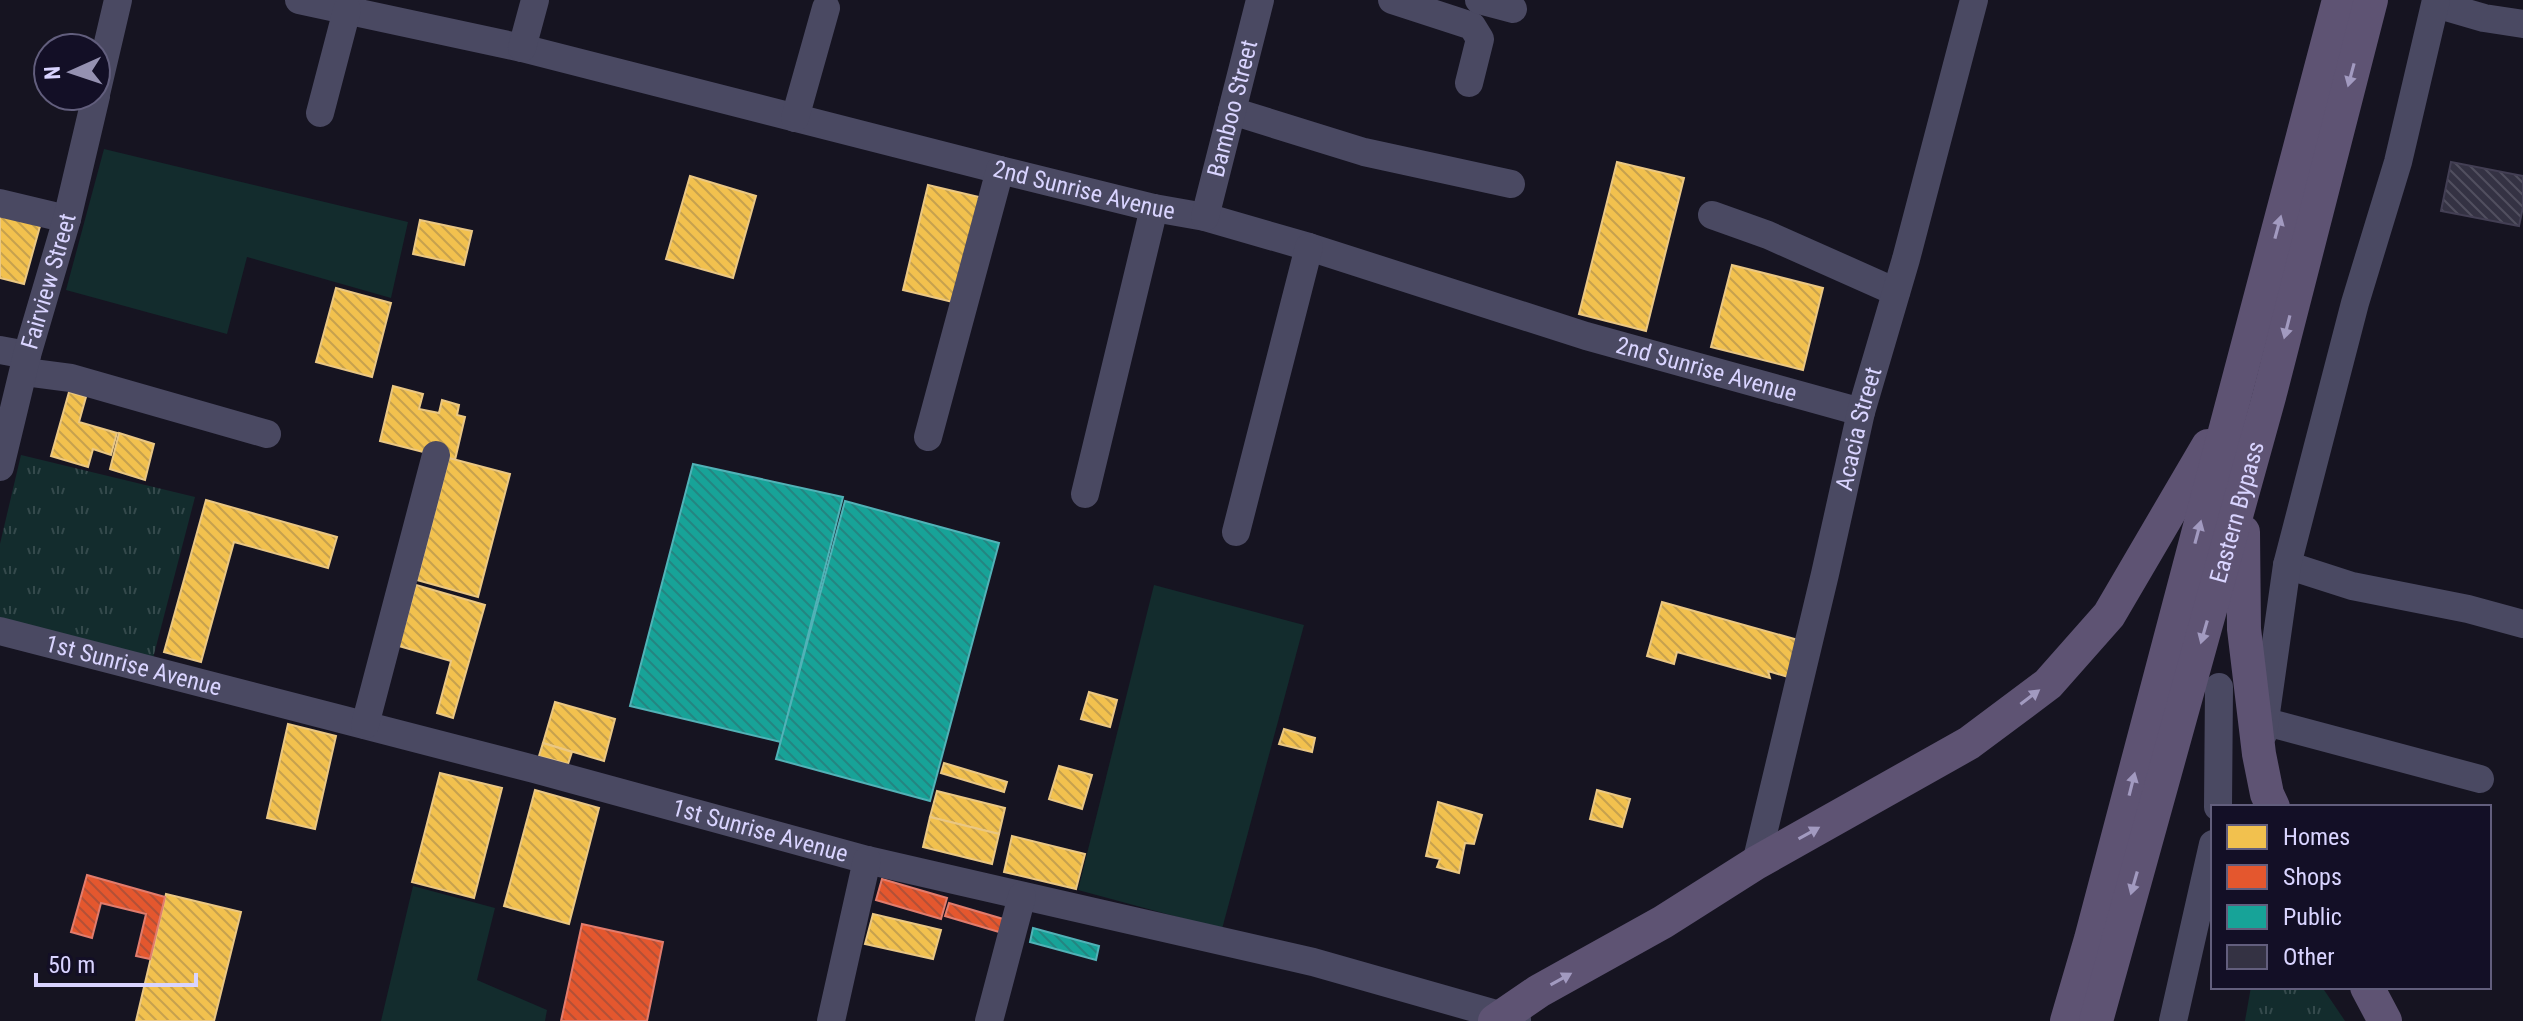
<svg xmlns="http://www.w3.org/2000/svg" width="2523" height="1021" font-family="'Roboto Condensed',sans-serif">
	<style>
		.green { fill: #132c2d }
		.park { fill: url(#park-tufts) }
		.homes { fill: url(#homes-back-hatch); stroke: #eac783; stroke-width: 2 }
		.shops { fill: url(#shops-back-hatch); stroke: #e17c6d; stroke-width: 2 }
		.public { fill: url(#public-back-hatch); stroke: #51b2b7; stroke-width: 2 }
		.building { fill: url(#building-back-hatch); stroke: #433f54; stroke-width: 2 }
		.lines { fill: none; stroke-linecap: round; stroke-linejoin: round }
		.minor { stroke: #4a4962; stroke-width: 28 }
		.major { stroke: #5e5373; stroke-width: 34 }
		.oneway { fill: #a29ac0 }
		.labels { text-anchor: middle; stroke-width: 8; stroke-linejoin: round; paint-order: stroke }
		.street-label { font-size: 24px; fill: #d9d4ff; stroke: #130f26 }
	</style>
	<defs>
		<pattern id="park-tufts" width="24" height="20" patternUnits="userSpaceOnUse" patternTransform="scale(2)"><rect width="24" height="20" fill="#132c2d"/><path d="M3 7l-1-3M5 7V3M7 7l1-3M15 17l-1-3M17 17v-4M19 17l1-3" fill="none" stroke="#354a4c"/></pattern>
		<pattern id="homes-back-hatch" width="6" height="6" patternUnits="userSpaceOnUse" patternTransform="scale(2)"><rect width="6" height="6" fill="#f2c14e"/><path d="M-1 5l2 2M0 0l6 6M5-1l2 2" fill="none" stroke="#c6a14e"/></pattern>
		<pattern id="shops-back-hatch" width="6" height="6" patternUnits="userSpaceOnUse" patternTransform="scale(2)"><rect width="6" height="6" fill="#e4572e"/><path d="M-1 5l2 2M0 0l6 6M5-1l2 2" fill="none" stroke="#b35037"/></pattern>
		<pattern id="public-back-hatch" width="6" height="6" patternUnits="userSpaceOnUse" patternTransform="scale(2)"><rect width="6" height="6" fill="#17a398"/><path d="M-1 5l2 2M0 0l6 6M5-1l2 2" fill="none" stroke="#248581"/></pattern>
		<pattern id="building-back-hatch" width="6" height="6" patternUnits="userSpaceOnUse" patternTransform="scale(2)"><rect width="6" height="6" fill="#343243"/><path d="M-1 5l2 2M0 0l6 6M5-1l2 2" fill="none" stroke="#514f5f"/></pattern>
	</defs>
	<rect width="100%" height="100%" fill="#161421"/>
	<g class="green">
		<polygon points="104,149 408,222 391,298 247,257 227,334 66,290"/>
		<polygon points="1154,585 1304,625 1222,929 1078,890"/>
		<polygon points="413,886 495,908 477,980 547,1010 545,1021 381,1021"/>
	</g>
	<g class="park">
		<polygon points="21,455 195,497 152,662 0,618 0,544"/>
		<polygon points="2251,987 2322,987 2345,1021 2245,1021"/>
	</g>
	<g class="homes">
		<polygon points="1617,162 1684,178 1646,331 1579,314"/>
		<polygon points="690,176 756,196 733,278 666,259"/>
		<polygon points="928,185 983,198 957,303 903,290"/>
		<polygon points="0,208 42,219 24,284 0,278"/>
		<polygon points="420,220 472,231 464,265 413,254"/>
		<polygon points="1732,265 1823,288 1803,370 1711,347"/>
		<polygon points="336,288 391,303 372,377 316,362"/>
		<polygon points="393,386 423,394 419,409 439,413 442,400 459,405 457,415 465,417 455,460 380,441"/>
		<polygon points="69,392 86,397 79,422 117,433 111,455 93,449 88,467 51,456"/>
		<polygon points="119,433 154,444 145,480 110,469"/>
		<polygon points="449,458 510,474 478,597 417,580"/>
		<polygon points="206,500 337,537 328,568 234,542 201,662 164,652"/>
		<polygon points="416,585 485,605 453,718 437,713 451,661 399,646"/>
		<polygon points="1662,602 1798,640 1788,677 1768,671 1770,678 1677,652 1674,664 1647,656"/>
		<polygon points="1089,692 1117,700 1110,727 1081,719"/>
		<polygon points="555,702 615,719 604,761 543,743"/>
		<polygon points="288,724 336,736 315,829 267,818"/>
		<polygon points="1284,729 1315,738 1312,752 1279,744"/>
		<polygon points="543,743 572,752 568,764 539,756"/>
		<polygon points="944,763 1007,782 1004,792 941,773"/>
		<polygon points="1059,766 1092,775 1082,809 1049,799"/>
		<polygon points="440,773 502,788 474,898 412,882"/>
		<polygon points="535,790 599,808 569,924 504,906"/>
		<polygon points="1597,790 1630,799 1622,827 1590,819"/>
		<polygon points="937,791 1005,808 999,834 930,817"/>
		<polygon points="1438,802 1482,815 1474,844 1465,843 1459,873 1437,867 1440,859 1426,856"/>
		<polygon points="930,817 999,834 992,864 923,847"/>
		<polygon points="1012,836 1085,854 1076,889 1004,872"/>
		<polygon points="166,894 241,912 214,1021 136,1021"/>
		<polygon points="873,914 941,930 933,959 865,944"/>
	</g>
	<g class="shops">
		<polygon points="87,875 165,897 150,959 136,956 146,914 101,903 92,938 71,932"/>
		<polygon points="882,879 947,898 941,919 876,900"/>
		<polygon points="949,903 1020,924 1016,937 945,916"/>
		<polygon points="582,924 663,942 647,1021 561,1021"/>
	</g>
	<g class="public">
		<polygon points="693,464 843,497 781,742 630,706"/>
		<polygon points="845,501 999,543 930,801 776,759"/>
		<polygon points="1033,928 1099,946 1096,960 1030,942"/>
	</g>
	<polygon class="building" points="2451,162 2523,176 2523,207 2519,226 2441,211"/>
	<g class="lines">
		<g class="minor">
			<path id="s1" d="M299 0 522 48 1000 170 1154 208 1205 217 1309 247 1586 336 1861 412"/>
			<polyline points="1392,0 1472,26 1480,39 1469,83"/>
			<polyline points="1479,0 1513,9"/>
			<polyline points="2436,4 2484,18 2523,24"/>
			<polyline points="522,48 535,0"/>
			<polyline points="96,94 118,0"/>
			<polyline points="1232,111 1364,152 1511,184"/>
			<polyline points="320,113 347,10"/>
			<polyline points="795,118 826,8"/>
			<polyline points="0,203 67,219"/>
			<polyline points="1712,215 1768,235 1896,292"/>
			<path id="s2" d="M1205 217 1260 0"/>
			<polyline points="0,350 27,355"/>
			<polyline points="25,372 71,378 267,434"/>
			<polyline points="928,437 1000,170"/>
			<path id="s3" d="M0 467 27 355 67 219 96 96"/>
			<polyline points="1085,494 1154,208"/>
			<polyline points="1236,532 1309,247"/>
			<polyline points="2287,565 2352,586 2468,609 2523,624"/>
			<path id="s4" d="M0 631 534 769 867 860 1313 962 1517 1020"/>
			<polyline points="2266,722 2480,779"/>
			<polyline points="365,725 436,455"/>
			<polyline points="2263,734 2287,565 2355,303 2398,162 2436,0"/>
			<polyline points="2218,807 2219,687"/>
			<path id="s5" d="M1756 863 1825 574 1861 412 1906 259 1974 0"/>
			<polyline points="831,1021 867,860"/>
			<polyline points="989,1021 1022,896"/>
			<polyline points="2173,1021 2213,844"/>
		</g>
		<g class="major">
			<polyline points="2243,532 2244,629 2259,754 2267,794 2273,807"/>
			<polyline points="2367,987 2385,1021"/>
			<polyline points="1495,1021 1539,991 1663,922 1756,863 1969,743 2048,684 2109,615 2208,446"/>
			<polyline points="2067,1021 2091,939 2339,0"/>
			<path id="s6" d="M2096 1021 2269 397 2371 0"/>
		</g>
	</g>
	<defs><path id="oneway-solid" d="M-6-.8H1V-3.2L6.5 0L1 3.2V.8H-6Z" transform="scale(2)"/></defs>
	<g class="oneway">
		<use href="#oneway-solid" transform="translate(2351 75) rotate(105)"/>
		<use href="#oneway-solid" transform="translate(2278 227) rotate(-75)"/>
		<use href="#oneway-solid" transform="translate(2287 327) rotate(104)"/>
		<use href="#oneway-solid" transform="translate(2198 532) rotate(-75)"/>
		<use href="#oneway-solid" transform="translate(2204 632) rotate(106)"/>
		<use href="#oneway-solid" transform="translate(2030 697) rotate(-37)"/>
		<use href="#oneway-solid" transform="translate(2132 784) rotate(-76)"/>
		<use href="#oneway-solid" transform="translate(1809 833) rotate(-29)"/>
		<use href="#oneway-solid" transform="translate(2134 883) rotate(106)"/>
		<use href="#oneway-solid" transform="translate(1561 979) rotate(-29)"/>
	</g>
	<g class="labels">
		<g class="street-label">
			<text dy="8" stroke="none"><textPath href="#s2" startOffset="112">Bamboo Street</textPath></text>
			<text dy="8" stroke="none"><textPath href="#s1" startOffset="808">2nd Sunrise Avenue</textPath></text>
			<text dy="8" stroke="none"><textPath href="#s3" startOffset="192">Fairview Street</textPath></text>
			<text dy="8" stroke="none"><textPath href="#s1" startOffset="1456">2nd Sunrise Avenue</textPath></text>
			<text dy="8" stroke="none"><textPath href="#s5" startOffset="446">Acacia Street</textPath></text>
			<text dy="8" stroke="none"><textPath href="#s6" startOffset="528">Eastern Bypass</textPath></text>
			<text dy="8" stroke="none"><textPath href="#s4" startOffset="138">1st Sunrise Avenue</textPath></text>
			<text dy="8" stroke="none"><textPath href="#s4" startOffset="786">1st Sunrise Avenue</textPath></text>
		</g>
	</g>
	<rect x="2211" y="805" width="280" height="184" fill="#130f26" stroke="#625e7d" stroke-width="2"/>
	<rect x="2227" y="825" width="40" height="24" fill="#f2c14e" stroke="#625e7d" stroke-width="2"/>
	<text x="2283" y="845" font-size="24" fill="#d9d4ff">Homes</text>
	<rect x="2227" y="865" width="40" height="24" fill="#e4572e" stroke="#625e7d" stroke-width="2"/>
	<text x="2283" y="885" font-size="24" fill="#d9d4ff">Shops</text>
	<rect x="2227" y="905" width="40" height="24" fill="#17a398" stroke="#625e7d" stroke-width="2"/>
	<text x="2283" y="925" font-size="24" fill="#d9d4ff">Public</text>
	<rect x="2227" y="945" width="40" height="24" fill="#343243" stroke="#625e7d" stroke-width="2"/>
	<text x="2283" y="965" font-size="24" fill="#d9d4ff">Other</text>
	<g transform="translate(72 72) rotate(267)"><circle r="38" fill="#130f26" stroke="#625e7d" stroke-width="2"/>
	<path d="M0-6L14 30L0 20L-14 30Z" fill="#9591b1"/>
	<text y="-12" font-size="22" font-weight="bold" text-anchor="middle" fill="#d9d4ff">N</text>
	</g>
	<path d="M36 973v12h160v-12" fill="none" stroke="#d9d4ff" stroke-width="4"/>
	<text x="48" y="973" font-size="24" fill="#d9d4ff" stroke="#130f26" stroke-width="6" paint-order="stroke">50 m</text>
</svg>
